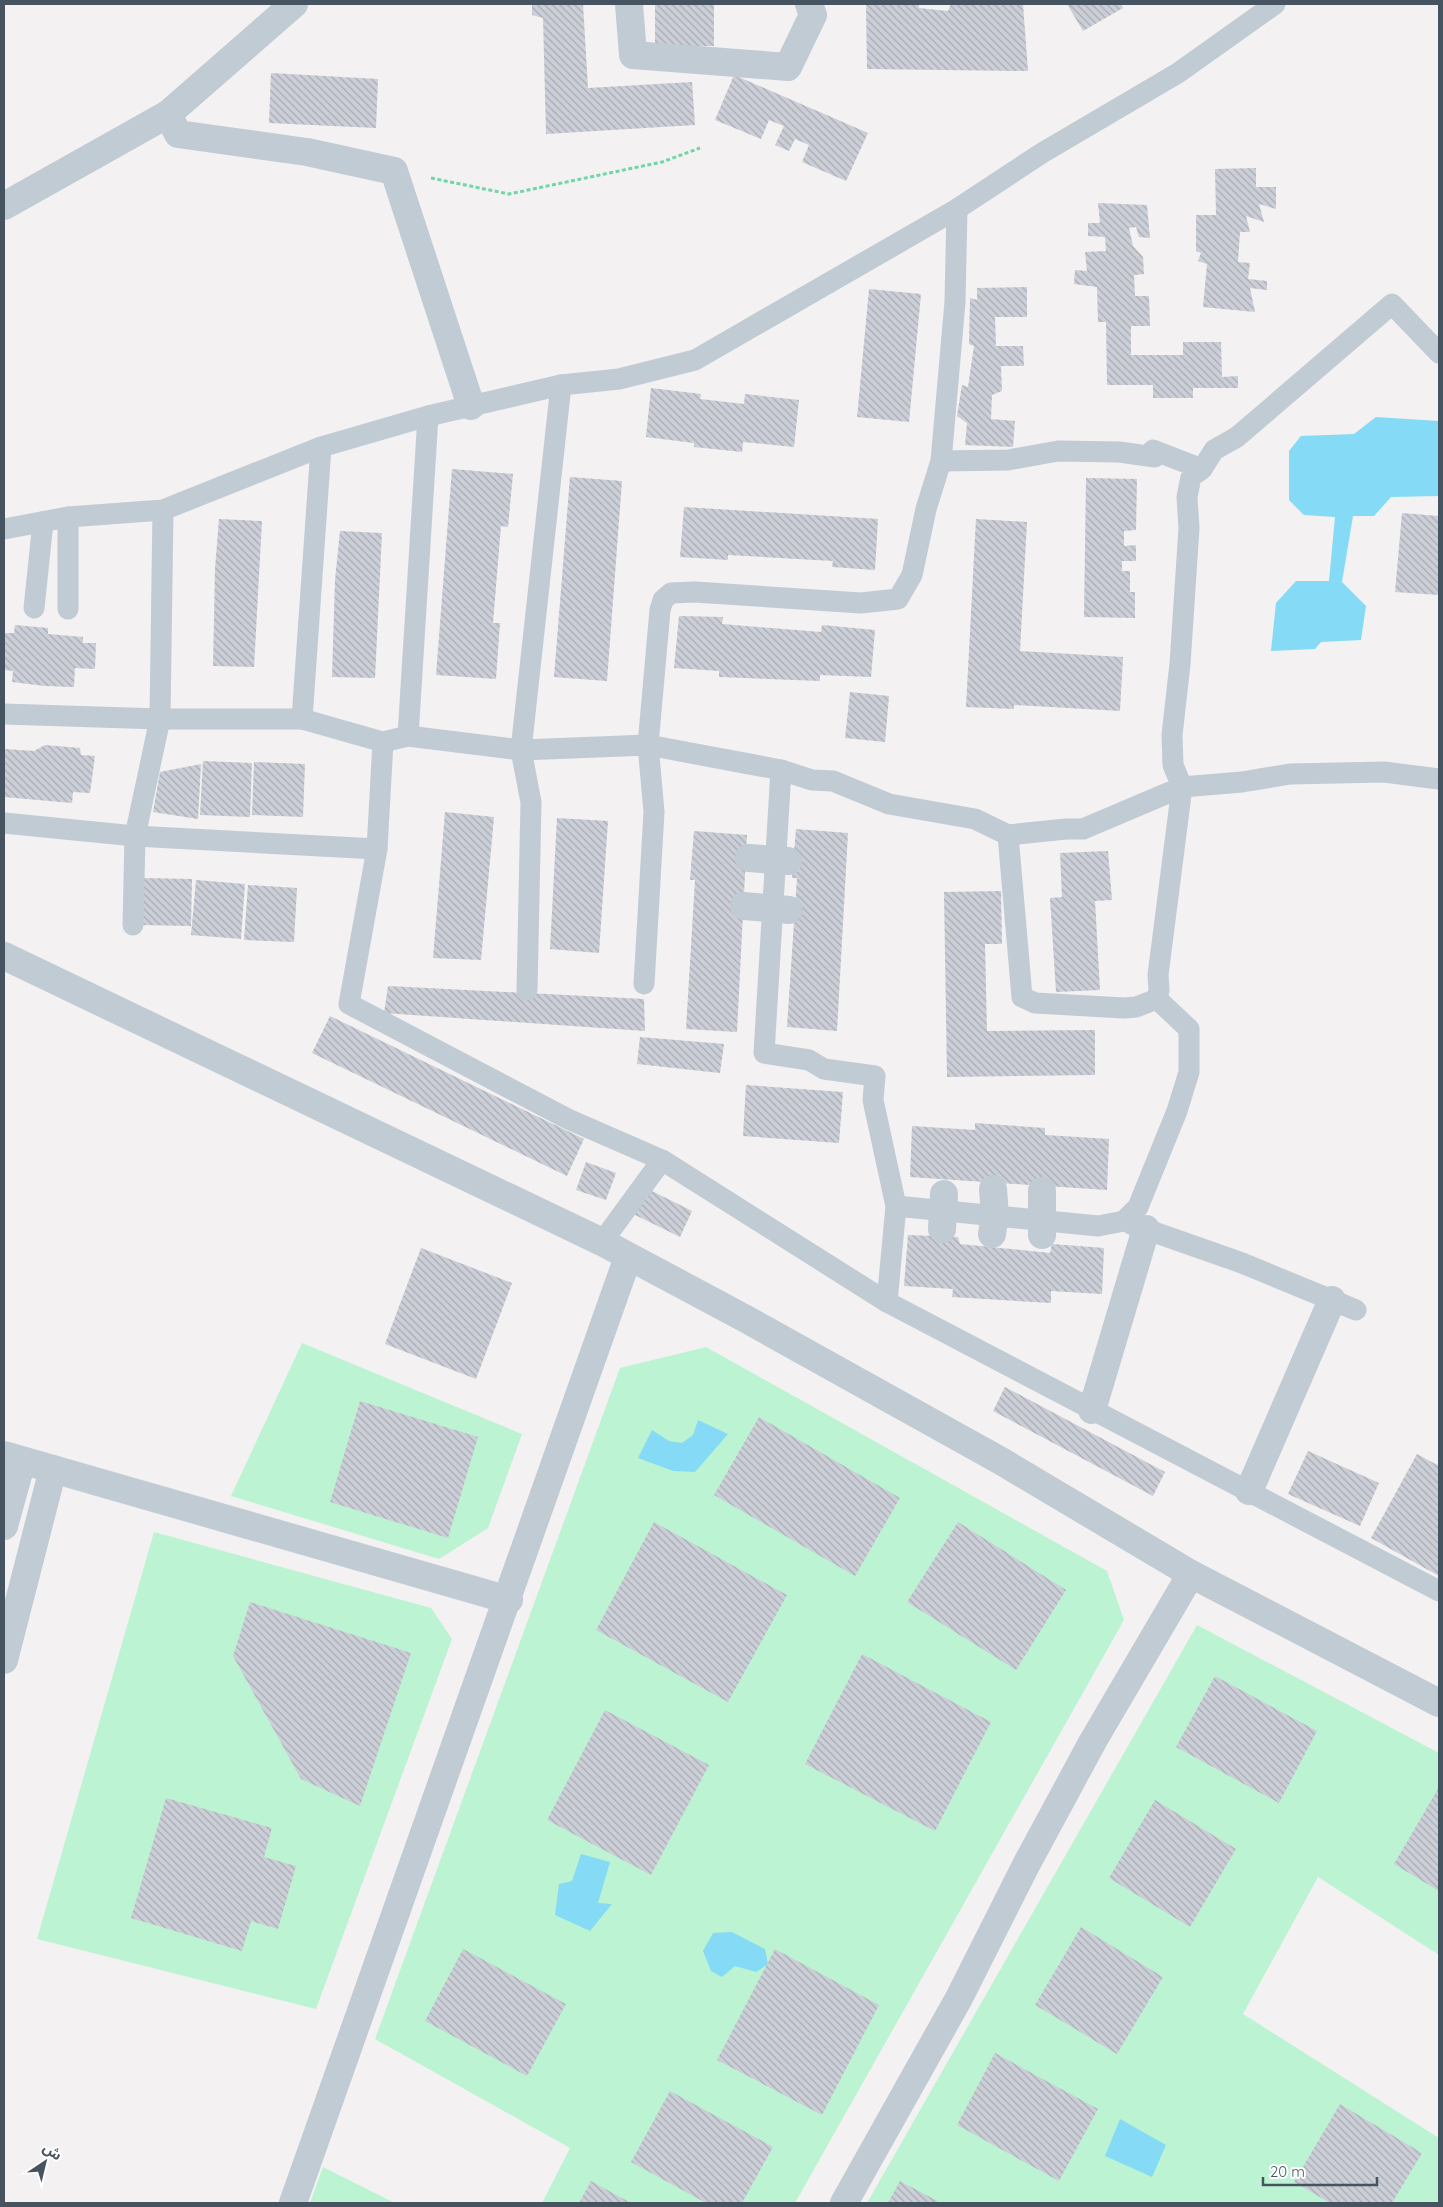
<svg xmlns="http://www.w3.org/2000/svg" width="1443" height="2207" font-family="Quicksand,'Noto Sans Arabic',sans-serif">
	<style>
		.green { fill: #bcf4d3 }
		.water { fill: #85daf5 }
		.building { fill: url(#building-back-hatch) }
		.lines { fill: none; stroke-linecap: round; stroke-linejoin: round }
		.path { stroke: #70d6a6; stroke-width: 3; stroke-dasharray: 4 2.5; stroke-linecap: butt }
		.lane { stroke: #c0cbd4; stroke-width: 21 }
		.street { stroke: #c0cbd4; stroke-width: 28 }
	</style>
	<defs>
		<pattern id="building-back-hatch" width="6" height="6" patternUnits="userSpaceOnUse" patternTransform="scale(1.25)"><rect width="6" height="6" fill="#cccfd7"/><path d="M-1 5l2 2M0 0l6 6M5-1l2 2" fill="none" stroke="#a7abb2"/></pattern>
	</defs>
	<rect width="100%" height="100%" fill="#f3f1f1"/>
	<g class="green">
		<polygon points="302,1343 522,1434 488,1528 439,1559 231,1496"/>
		<polygon points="706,1347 1107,1571 1124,1620 795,2203 542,2203 570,2148 375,2039 620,1368"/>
		<polygon points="154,1532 431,1608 452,1639 316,2009 37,1939"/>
		<polygon points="1197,1625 1439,1753 1439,1955 1318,1877 1243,2014 1439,2138 1439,2203 867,2203"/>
		<polygon points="323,2167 395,2203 310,2203"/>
	</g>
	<g class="water">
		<polygon points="1376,417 1439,421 1439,496 1391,497 1374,516 1353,516 1342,582 1366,606 1361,640 1321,642 1315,649 1271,651 1276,603 1296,581 1329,581 1335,517 1304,515 1289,500 1289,451 1301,436 1354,434"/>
		<polygon points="698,1420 728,1434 695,1472 673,1471 638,1458 652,1430 669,1441 682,1443 693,1435"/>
		<polygon points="581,1854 610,1862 598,1903 612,1904 590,1931 555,1915 559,1884 572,1881"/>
		<polygon points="732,1932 765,1949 768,1964 756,1972 735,1966 722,1977 711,1971 703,1951 713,1933"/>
		<polygon points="1120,2119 1166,2145 1152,2177 1105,2156"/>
	</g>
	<g class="building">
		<polygon points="532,4 583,4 588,88 692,82 695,125 546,134 543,18 532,15"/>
		<rect x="655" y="4" width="59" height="42"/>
		<polygon points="866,4 919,4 919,8 948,11 951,4 1023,4 1028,71 867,69"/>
		<polygon points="1067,4 1121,4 1123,8 1083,31"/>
		<polygon points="271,73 378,79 376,128 269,123"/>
		<polygon points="734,75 868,133 846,181 802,162 809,145 795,139 789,151 775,145 784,126 769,120 761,139 715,120"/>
		<polygon points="1256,168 1256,187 1276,187 1276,209 1259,204 1264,222 1246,216 1250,232 1240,232 1238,262 1250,263 1248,279 1267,281 1267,290 1250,288 1255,312 1203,307 1207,264 1198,261 1201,253 1196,251 1196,215 1216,215 1215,169"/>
		<polygon points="1098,203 1147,205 1150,238 1139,237 1136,227 1129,228 1133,246 1143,257 1144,274 1134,275 1135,296 1149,296 1150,326 1131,326 1131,355 1183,355 1183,342 1221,342 1222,377 1238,376 1238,388 1193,388 1193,398 1153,398 1153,385 1107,385 1106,322 1098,322 1097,287 1074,284 1075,270 1087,271 1085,252 1106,251 1105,237 1088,236 1088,223 1100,223"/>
		<polygon points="1027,287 1027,317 995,317 996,346 1023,346 1024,366 1001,366 1002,391 992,395 991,419 1015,421 1013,447 965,445 967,423 957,416 962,385 968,387 974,346 969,344 970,298 977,300 977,288"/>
		<polygon points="869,289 921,294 909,422 857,417"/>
		<polygon points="651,388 701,394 700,399 744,404 745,394 799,400 794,447 743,442 742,452 694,447 694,443 646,437"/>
		<polygon points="452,469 513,474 508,527 501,526 493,623 500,623 496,679 436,675"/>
		<polygon points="570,477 622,481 607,681 554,677"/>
		<polygon points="1086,478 1137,479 1136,530 1124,531 1124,546 1136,545 1136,561 1122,561 1122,571 1130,571 1130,592 1135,592 1135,618 1084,617"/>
		<polygon points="684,507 878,519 875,570 832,567 833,561 728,555 728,560 680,557"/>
		<polygon points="1402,513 1439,516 1439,595 1395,592"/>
		<polygon points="219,519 262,521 254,667 213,666 215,569"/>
		<polygon points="976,519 1027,522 1020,651 1123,657 1120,711 1014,705 1014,709 966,707"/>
		<polygon points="340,531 382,533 375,678 332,677 335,580"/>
		<polygon points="679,616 723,617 722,624 821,632 822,625 875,630 871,677 820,675 820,681 719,677 719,671 674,668"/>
		<polygon points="15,625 48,628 48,634 83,637 83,643 96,643 95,669 75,668 74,687 45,686 12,682 13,671 4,670 4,633 14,633"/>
		<polygon points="850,692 889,696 885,742 845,738"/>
		<polygon points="45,745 80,748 81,755 95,756 90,793 73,792 72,803 4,797 5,749 34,751"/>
		<polygon points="203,761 252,763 250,817 200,815"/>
		<polygon points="254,762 305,764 303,817 252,815"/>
		<polygon points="201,764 198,819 153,812 160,772"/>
		<polygon points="445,812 494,817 481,960 433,958"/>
		<polygon points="557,818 608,821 599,953 550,949"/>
		<polygon points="796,829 848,833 837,1031 787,1027 797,878 792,878"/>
		<polygon points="694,831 747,835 737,1032 686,1029 695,880 690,880"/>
		<polygon points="1108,851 1112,900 1095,901 1100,990 1056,992 1050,898 1062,897 1060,853"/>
		<polygon points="142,878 192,879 191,926 140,925"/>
		<polygon points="196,880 245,884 241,939 191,935"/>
		<polygon points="248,885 297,888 294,942 244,940"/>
		<polygon points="1001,891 1002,944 985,944 987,1031 1095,1030 1095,1075 947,1077 944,892"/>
		<polygon points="388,986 644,999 645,1031 384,1013"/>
		<polygon points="330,1016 584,1139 567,1176 312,1053"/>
		<polygon points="640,1037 724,1044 720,1073 637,1064"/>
		<polygon points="746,1085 843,1092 839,1143 743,1136"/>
		<polygon points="975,1123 1045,1128 1045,1135 1109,1139 1107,1190 910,1177 912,1126 975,1130"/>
		<polygon points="586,1162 616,1173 606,1200 576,1190"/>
		<polygon points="646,1188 692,1211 680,1237 633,1214"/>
		<polygon points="908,1235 958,1237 960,1244 1050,1253 1052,1244 1104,1248 1102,1294 1051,1291 1051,1303 952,1297 953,1289 904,1286"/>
		<polygon points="421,1248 512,1283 476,1379 385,1344"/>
		<polygon points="1005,1387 1165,1472 1153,1496 993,1411"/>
		<polygon points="360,1401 478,1437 448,1538 330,1502"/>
		<polygon points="759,1417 900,1498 855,1576 714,1495"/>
		<polygon points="1308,1451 1379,1483 1360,1526 1288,1494"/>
		<polygon points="1417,1454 1439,1466 1439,1576 1371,1538"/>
		<polygon points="654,1522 787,1595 728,1702 596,1630"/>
		<polygon points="958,1522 1066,1590 1016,1670 907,1602"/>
		<polygon points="250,1602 411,1653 360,1806 301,1779 233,1656"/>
		<polygon points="862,1654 991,1722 935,1831 805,1764"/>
		<polygon points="1215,1676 1317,1731 1279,1803 1176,1747"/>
		<polygon points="605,1710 709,1765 651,1875 547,1820"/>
		<polygon points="1439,1787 1439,1891 1394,1864"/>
		<polygon points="166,1798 272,1828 264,1857 296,1866 278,1929 251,1921 242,1951 131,1918"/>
		<polygon points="1155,1800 1236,1849 1190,1927 1109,1878"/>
		<polygon points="1081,1927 1163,1977 1117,2054 1035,2005"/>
		<polygon points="463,1949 566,2004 527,2076 425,2021"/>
		<polygon points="775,1949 879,2005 822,2115 717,2060"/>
		<polygon points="995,2053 1098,2109 1059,2181 957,2125"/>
		<polygon points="670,2091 773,2147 742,2203 706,2203 631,2162"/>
		<polygon points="1340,2104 1422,2153 1392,2203 1330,2203 1294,2182"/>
		<polygon points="591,2181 631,2203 579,2203"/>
		<polygon points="900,2181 941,2203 888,2203"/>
	</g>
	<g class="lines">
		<polyline class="path" points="431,178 509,194 662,162 700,148"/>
		<g class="lane">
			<polyline points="1202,469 1214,450 1237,437 1392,304 1439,353"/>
			<polyline points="4,529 68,517 163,510 321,447 428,416 561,385 619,379 695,360 957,209 1042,153 1178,73 1275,4"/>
			<polyline points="34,608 43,522"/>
			<polyline points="68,609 68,517"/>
			<polyline points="4,714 160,719 302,719 383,742 408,736 521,750 648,745 781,770 812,780 833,781 889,804 975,819 1008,835 1066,829 1083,829 1182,787 1173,765 1172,735 1180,664 1189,528 1187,497 1191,477 1202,469 1153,450 1155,457 1119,452 1058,451 1008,460 941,461"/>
			<polyline points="302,719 321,447"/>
			<polyline points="408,736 428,416"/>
			<polyline points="383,742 377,849 349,1004 568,1119 662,1160 602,1242"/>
			<polyline points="781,770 764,1053 809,1060 824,1069 875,1076 873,1100 896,1206 887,1302 1439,1591"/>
			<polyline points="4,823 135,836 377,849"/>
			<polyline points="1008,835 1022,997 1035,1003 1124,1008 1136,1007 1157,999 1159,990 1158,975 1182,787 1242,782 1290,774 1384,772 1439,779"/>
			<polyline points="133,925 135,836 160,719 163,510"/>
			<polyline points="644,984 654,812 648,745 660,610 663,600 671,593 695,592 861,603 898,599 912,575 926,509 941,461 955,302 957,209"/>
			<polyline points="527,990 531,802 521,750 561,385"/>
			<polyline points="662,1160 887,1302"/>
			<polyline points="896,1206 1098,1226 1124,1221 1138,1207 1177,1111 1189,1072 1189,1029 1157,999"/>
			<polyline points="1131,1224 1242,1263 1356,1310"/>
		</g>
		<g class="street">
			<polyline points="294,4 168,114 178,134 307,152 394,171 471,406"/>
			<polyline points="629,4 633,55 788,67 813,15 809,4"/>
			<polyline points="4,206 168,114"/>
			<polyline points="749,858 788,861"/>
			<polyline points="744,906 789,910"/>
			<polyline points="4,956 602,1242 746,1319 1001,1461 1191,1574 1439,1703"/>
			<polyline points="942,1229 944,1194"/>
			<polyline points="992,1234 995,1216 993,1189"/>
			<polyline points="1042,1235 1042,1191"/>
			<polyline points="1092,1410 1146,1229"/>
			<polyline points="4,1455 509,1600"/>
			<polyline points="1249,1491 1332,1300"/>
			<polyline points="4,1526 22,1461"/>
			<polyline points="4,1660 53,1469"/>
			<polyline points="293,2203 628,1257"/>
			<polyline points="844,2203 959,1998 1026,1865 1093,1741 1191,1574"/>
		</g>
	</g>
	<rect width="1443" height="2207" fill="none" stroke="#465360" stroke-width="10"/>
	<g transform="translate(45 2162) rotate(35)" stroke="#ffffff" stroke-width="4" paint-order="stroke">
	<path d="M0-4L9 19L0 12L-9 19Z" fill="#465360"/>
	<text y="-8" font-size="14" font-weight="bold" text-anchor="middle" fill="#465360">ش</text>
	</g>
	<path d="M1263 2177v8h114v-8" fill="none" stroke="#465360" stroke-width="2.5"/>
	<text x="1270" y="2177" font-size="15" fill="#465360" stroke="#ffffff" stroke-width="4" paint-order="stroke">20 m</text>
</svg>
